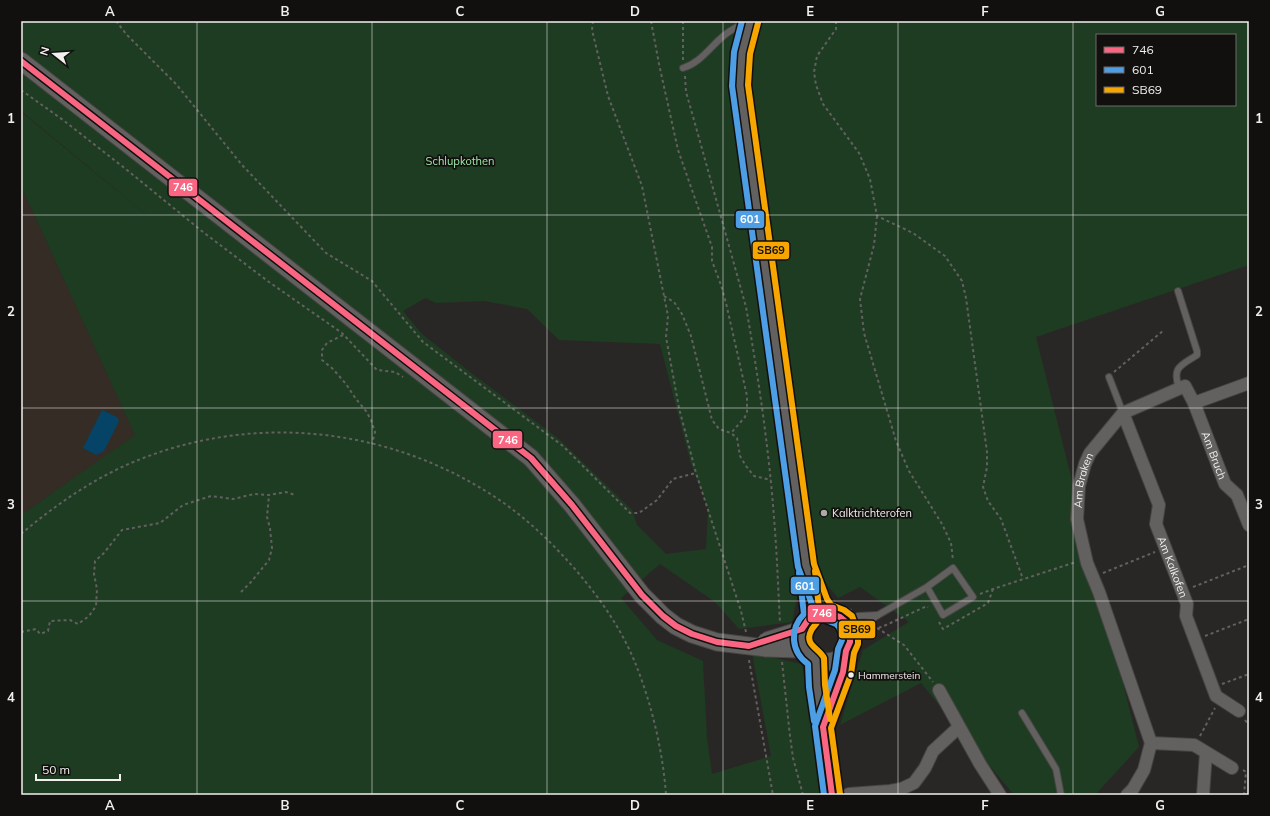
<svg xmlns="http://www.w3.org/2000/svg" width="1270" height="816" font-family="Mulish,sans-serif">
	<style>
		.built { fill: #342c25 }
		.green { fill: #1e3c22; fill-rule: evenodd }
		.water { fill: #054367 }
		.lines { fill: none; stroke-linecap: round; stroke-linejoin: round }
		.service-casing { stroke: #474543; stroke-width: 8 }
		.minor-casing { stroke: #474543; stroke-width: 14 }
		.secondary-casing { stroke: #474543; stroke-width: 19 }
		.path { stroke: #626160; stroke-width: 2; stroke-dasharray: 3 3; stroke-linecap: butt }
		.service { stroke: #636160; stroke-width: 6 }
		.minor { stroke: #636160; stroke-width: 12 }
		.secondary { stroke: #636160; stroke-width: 17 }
		.secondary-bridge-casing { stroke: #474543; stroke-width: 19; stroke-linecap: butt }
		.secondary-bridge { stroke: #636160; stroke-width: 17 }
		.bus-1-casing { stroke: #12100f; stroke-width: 9 }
		.bus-2-casing { stroke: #12100f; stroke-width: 9 }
		.bus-3-casing { stroke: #12100f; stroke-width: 9 }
		.bus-1 { stroke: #fa6682; stroke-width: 6 }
		.bus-2 { stroke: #4d9ee5; stroke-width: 6 }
		.bus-3 { stroke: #f7a600; stroke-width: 6 }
		.grid { fill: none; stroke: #f2efec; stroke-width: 1; stroke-opacity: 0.55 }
		.poi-dot { fill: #aca9a6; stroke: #12100f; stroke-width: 1.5 }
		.bus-dot { fill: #f2efec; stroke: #12100f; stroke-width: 1.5 }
		.labels { text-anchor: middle; stroke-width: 3.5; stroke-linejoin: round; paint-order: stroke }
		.bus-label { font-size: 10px; fill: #f2efec; stroke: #12100f; text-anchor: start }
		.park-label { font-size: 11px; fill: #9deaa5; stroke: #12100f }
		.street-label { font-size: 11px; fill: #f2efec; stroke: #12100f }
		.poi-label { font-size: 11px; fill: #f2efec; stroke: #12100f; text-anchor: start }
		.line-badge { stroke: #12100f; stroke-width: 1.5 }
		.badge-label { font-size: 11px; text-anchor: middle; font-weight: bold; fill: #fff }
		.pale-badge-label { font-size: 11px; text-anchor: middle; font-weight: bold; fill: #111 }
		.neatline { fill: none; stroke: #f2efec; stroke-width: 1.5 }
		.grid-label { font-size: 13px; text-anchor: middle; font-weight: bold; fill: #f2efec }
	</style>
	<rect width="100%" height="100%" fill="#292725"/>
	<polygon class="built" points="21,186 136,436 21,515"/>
	<path class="green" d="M21 21H1249V265L1036 337 1139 747 1095 795H1014L921 683 840 725 863 650 909 622 860 587 838 598 819 575 799 587 792 622 739 629 715 602 660 564 621 598 657 640 703 661 707 738 712 774 771 756 752 653 802 664 821 795H21V515L135 435 21 186V112L171 235 21 111ZM1097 35H1235V105H1097ZM425 298 436 303 484 301 527 309 559 340 660 344 691 464 708 508 706 549 666 554 637 525 632 510 559 439 470 372 422 334 403 311Z"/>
	<polygon class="water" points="102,410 117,417 119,421 104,451 96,455 83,448"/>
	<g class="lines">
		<defs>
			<g id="service">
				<path d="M683 68C699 63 708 50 720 39 727 32 736 27 746 22"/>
				<path d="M1178 291 1197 351V355C1180 366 1172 367 1179 388"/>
				<polyline points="1109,377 1123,413"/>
				<polyline points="846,622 858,616 878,615"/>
				<polyline points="850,633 863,625 878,615 927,587 953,568 973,597 943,615 927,587"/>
				<polyline points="1022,713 1056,769 1061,795"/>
				<polyline points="826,718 843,672 846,651"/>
			</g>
			<g id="minor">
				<path id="s1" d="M1194 403 1225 484 1237 495 1249 525"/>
				<path id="s2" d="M1123 413 1159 505 1156 524 1187 604 1186 616 1216 696 1239 711"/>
				<polyline points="939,690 980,764 1000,795"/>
				<polyline points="1151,743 1194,745 1232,768"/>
				<polyline points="849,794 890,791 901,789 914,783 925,768 933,751 959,727"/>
				<path id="s3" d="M1127 795 1133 789 1144 770 1151 743 1099 592 1087 563 1077 519 1079 486 1085 464 1090 453 1123 413 1185 386 1194 403 1249 383"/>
				<polyline points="1203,795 1206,753"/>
			</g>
			<g id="secondary">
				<path d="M750 21C742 46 741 60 740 85L812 617"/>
				<polyline points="21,61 531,458 572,505 642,595 663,616 676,626 692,634 717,642 766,648"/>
				<circle cx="826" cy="637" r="25"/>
				<polyline points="816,660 817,686 832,795"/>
			</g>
		</defs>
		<use href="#service" class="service-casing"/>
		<use href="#minor" class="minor-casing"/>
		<use href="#secondary" class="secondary-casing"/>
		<g class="path">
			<polyline points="116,21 127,35 176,84 242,165 326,253 372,281 423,342 563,446 630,513 639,513 657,500 673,479 696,473"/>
			<polyline points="593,21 592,30 608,96 642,186 668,316 666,337 679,408 696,473 741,611 746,632"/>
			<polyline points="651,21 659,64 678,150 712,247 712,261 721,285 726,303 747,396 747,412 745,417 731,433"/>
			<polyline points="683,21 683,60"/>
			<polyline points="836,21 836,29 817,56 814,72 816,85 823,104 859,153 870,179 877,216 913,233 945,256 962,281 966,298 987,452 987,467 983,487 988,501 1001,519 1023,579"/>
			<path d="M685 76 686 92 694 120 746 307C758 375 769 449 774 518 777 553 778 587 780 622"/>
			<polyline points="21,90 63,120 127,170 203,232 269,282 342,333 377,370 395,372 403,377"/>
			<polyline points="877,216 874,245 860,299 864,333 896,441 909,471 942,524 951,543 953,560"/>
			<polyline points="664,296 674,302 682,314 691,336 712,420 719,429 731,433 737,438 740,456 746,466 754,476 771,480"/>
			<polyline points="343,335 327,343 322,350 322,360 333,369 346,384 356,399 366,411 371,420 375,432 372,444"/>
			<polyline points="1114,372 1164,330"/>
			<path d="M21 534C59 502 100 474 146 457 267 411 404 431 508 506 535 526 558 549 580 575 601 600 621 629 634 660 651 701 663 751 666 795"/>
			<polyline points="1103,573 1155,552"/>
			<path d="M822 587C829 599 837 608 852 610"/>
			<polyline points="1193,587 1249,565"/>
			<polyline points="241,592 251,582 269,560 272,548 270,528 267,517 269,495"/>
			<polyline points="980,594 993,589 1076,562"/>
			<polyline points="939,622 943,629 988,603 993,589"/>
			<polyline points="877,628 904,645 933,682"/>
			<polyline points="873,630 886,625 927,606 928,607"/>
			<polyline points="21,632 36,629 40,634 48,631 50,621 70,620 78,624 89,616 96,606 97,589 94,574 95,561 104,553 122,530 160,523 183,505 211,496 233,499 254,494 269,495 286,492 295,495"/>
			<polyline points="1205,636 1249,619"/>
			<polyline points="855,652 859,640 864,635"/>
			<polyline points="749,660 773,795"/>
			<polyline points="782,662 790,736 793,758 803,795"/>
			<polyline points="1222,684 1249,674"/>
			<polyline points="1245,720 1249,725"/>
			<polyline points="1200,736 1215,708"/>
			<polyline points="1243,770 1246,772 1244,795"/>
		</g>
		<use href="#service" class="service"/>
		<use href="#minor" class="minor"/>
		<use href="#secondary" class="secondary"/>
		<defs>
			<g id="secondary-bridge">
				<polyline points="766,641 795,632"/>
				<polyline points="766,648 798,649"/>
			</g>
		</defs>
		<use href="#secondary-bridge" class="secondary-bridge-casing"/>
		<use href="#secondary-bridge" class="secondary-bridge"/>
		<defs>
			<polyline id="bus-1" points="21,61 531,458 572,505 642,595 663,616 676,626 692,634 717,642 749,646 802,629 808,620 812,617 826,612 840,617 846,622 850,633 850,642 846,651 843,672 823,727 832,795"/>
			<g id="bus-2">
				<polyline points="742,21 734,52 732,86 798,567 813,607 821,618 836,624 839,627 842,634 842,640 838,649 835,670 815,726 824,795"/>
				<path d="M799 573 804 614C789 629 791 652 808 664L809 687 814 721"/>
			</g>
			<g id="bus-3">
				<polyline points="758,23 750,54 748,85 814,564 827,599 831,605 844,610 852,616 858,632 858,644 854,653 851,674 831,728 840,794"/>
				<path d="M815 571 820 618C818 623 813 626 811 631 804 645 819 648 824 658L825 685 830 719"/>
			</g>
		</defs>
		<use href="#bus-1" class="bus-1-casing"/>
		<use href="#bus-2" class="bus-2-casing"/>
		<use href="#bus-3" class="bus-3-casing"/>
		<use href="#bus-1" class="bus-1"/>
		<use href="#bus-2" class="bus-2"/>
		<use href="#bus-3" class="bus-3"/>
	</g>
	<path class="grid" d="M197 21V795M372 21V795M547 21V795M723 21V795M898 21V795M1073 21V795M21 215H1249M21 408H1249M21 601H1249"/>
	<circle class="poi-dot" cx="824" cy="513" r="4"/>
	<circle class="bus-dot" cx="851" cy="675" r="3.5"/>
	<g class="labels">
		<g class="bus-label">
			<text x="858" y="679">Hammerstein</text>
		</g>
		<g class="park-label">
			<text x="460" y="165">Schlupkothen</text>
		</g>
		<g class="street-label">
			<text dy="4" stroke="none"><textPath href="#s1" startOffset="56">Am Bruch</textPath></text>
			<text dy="4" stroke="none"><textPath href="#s3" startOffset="334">Am Braken</textPath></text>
			<text dy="4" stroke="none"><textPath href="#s2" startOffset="164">Am Kalkofen</textPath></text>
		</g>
		<g class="poi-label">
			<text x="832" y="517">Kalktrichterofen</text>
		</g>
	</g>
	<g class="line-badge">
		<rect x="168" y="178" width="30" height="19" rx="4" fill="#fa6682"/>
		<rect x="735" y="210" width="30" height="19" rx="4" fill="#4d9ee5"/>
		<rect x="752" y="241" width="38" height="19" rx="4" fill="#f7a600"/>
		<rect x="492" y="430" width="31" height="19" rx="4" fill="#fa6682"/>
		<rect x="790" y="576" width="30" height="19" rx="4" fill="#4d9ee5"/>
		<rect x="807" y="604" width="30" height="19" rx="4" fill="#fa6682"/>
		<rect x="838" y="620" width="38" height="19" rx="4" fill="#f7a600"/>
	</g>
	<g class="badge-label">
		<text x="183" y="191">746</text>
		<text x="750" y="223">601</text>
		<text x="508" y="444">746</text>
		<text x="805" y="590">601</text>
		<text x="822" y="617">746</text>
	</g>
	<g class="pale-badge-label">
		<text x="771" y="254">SB69</text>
		<text x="857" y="633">SB69</text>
	</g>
	<rect width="1270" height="816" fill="none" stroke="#12100f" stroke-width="44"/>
	<rect x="1096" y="34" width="140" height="72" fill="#12100f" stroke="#6c6967"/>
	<rect x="1104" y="47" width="20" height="6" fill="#fa6682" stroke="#6c6967"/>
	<text x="1132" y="54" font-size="12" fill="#f2efec">746</text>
	<rect x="1104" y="67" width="20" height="6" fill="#4d9ee5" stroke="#6c6967"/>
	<text x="1132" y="74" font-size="12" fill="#f2efec">601</text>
	<rect x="1104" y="87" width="20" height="6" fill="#f7a600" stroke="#6c6967"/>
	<text x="1132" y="94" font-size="12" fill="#f2efec">SB69</text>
	<g transform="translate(54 54) rotate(287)" stroke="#12100f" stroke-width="3" paint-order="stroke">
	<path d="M0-3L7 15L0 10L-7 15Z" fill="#f2efec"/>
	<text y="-6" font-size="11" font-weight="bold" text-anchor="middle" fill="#f2efec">N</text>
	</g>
	<path d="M36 774v6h84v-6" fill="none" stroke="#f2efec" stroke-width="2"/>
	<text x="42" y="774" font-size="12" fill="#f2efec" stroke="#12100f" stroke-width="3" paint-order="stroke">50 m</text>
	<rect x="22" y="22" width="1226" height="772" class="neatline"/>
	<g class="grid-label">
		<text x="110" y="16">A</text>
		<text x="285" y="16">B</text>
		<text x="460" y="16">C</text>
		<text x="635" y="16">D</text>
		<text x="810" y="16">E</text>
		<text x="985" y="16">F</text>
		<text x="1160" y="16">G</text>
		<text x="11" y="123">1</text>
		<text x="1259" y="123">1</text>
		<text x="11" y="316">2</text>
		<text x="1259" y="316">2</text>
		<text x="11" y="509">3</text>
		<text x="1259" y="509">3</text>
		<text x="11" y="702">4</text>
		<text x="1259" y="702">4</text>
		<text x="110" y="810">A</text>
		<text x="285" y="810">B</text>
		<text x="460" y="810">C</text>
		<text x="635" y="810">D</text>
		<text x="810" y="810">E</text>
		<text x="985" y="810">F</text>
		<text x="1160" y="810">G</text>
	</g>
</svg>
